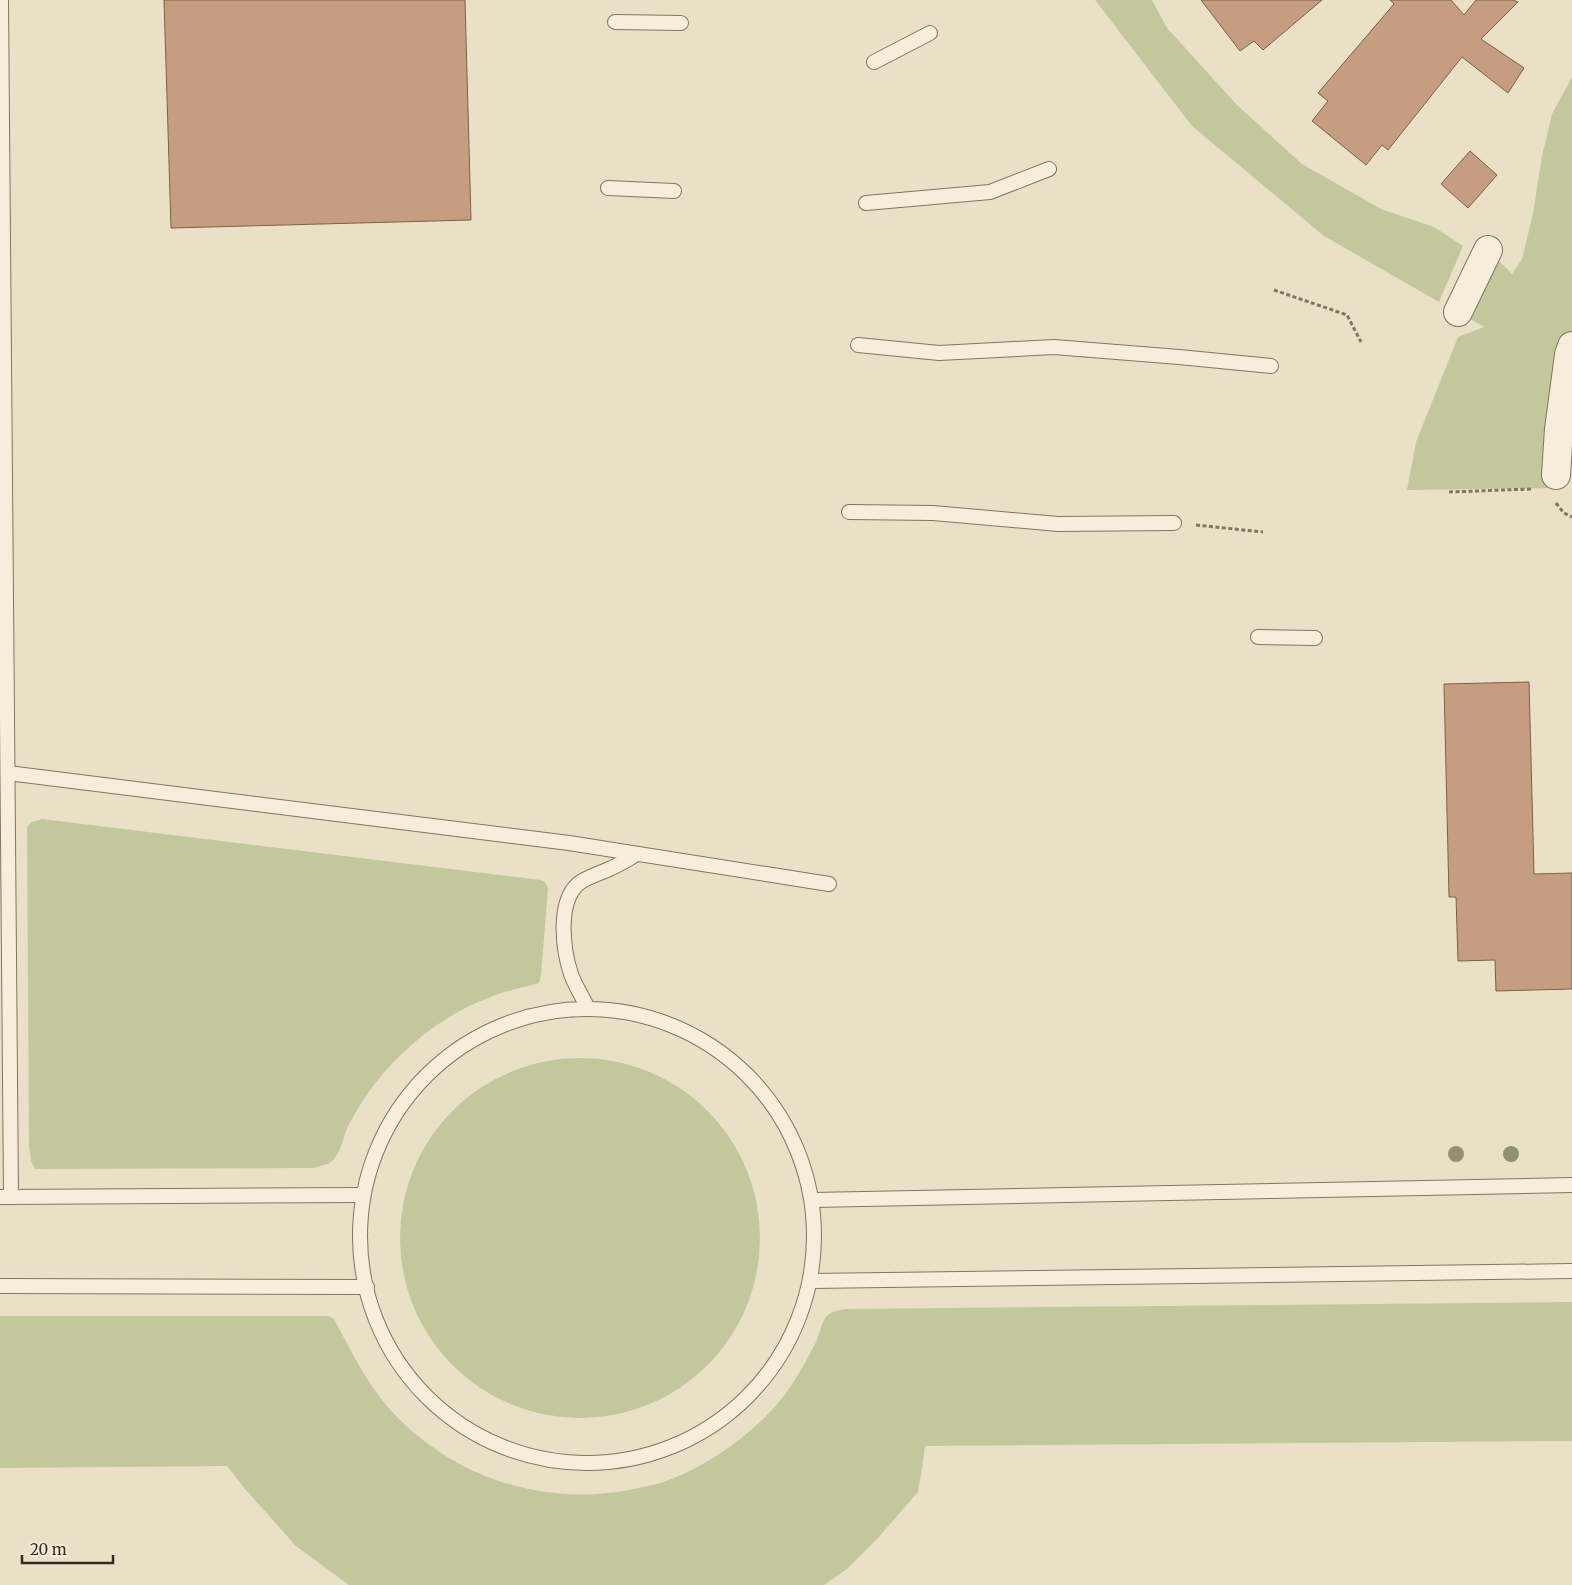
<svg xmlns="http://www.w3.org/2000/svg" width="1572" height="1585" font-family="Merriweather,serif">
	<style>
		.green { fill: #c2c89c }
		.building { fill: #c59e81; stroke: #815f46 }
		.lines { fill: none; stroke-linecap: round; stroke-linejoin: round }
		.lane-casing { stroke: #84735e; stroke-width: 16 }
		.street-casing { stroke: #84735e; stroke-width: 30 }
		.path { stroke: #84735e; stroke-width: 3; stroke-dasharray: 4 2.5; stroke-linecap: butt }
		.lane { stroke: #f6eeda; stroke-width: 14 }
		.street { stroke: #f6eeda; stroke-width: 28 }
		.tree { fill: #909171 }
	</style>
	<rect width="100%" height="100%" fill="#eae0c8"/>
	<g class="green">
		<polygon points="1095,0 1152,0 1167,28 1237,105 1302,164 1381,209 1434,227 1463,246 1439,302 1324,236 1192,126"/>
		<path d="M1572 77V463C1560 467 1556 477 1552 488L1407 490 1416 442 1458 337 1484 327 1458 312 1488 250 1512 274 1522 259 1533 214 1542 156 1552 114Z"/>
		<path d="M42 819 541 880 545 882 548 888 541 976 539 983C522 988 504 991 488 998 451 1012 418 1036 391 1065 374 1082 361 1103 349 1124 343 1135 342 1153 331 1162 327 1165 319 1166 314 1168L35 1169 31 1161 29 1144 27 827 32 822Z"/>
		<circle cx="580" cy="1238" r="180"/>
		<path d="M1572 1302V1441L925 1446 922 1468 918 1492 877 1539 847 1569 824 1585H349L296 1546 245 1489 227 1466 0 1468V1316H329L334 1319C350 1349 365 1380 387 1406 447 1475 539 1507 629 1490 642 1487 656 1485 669 1480 708 1465 742 1441 771 1411 791 1390 803 1367 816 1342 819 1335 822 1322 826 1317 831 1311 839 1310 846 1309Z"/>
	</g>
	<g class="building">
		<polygon points="164,0 465,0 471,220 171,228"/>
		<polygon points="1201,0 1322,0 1263,50 1254,41 1240,51"/>
		<polygon points="1390,0 1451,0 1464,15 1476,0 1513,0 1518,2 1481,39 1524,68 1508,93 1462,57 1388,150 1382,145 1366,165 1312,121 1328,101 1318,93 1394,4"/>
		<polygon points="1470,151 1497,175 1468,208 1441,184"/>
		<polygon points="1529,682 1534,874 1572,873 1572,989 1496,991 1495,960 1458,961 1456,897 1449,897 1444,684"/>
	</g>
	<g class="lines">
		<defs>
			<g id="lane">
				<polyline points="1,0 11,1197"/>
				<polyline points="615,22 681,23"/>
				<polyline points="874,62 930,33"/>
				<polyline points="608,188 674,191"/>
				<polyline points="866,203 990,192 1049,169"/>
				<polyline points="858,345 939,353 1054,347 1179,357 1271,366"/>
				<polyline points="849,512 933,513 1058,524 1174,523"/>
				<polyline points="1258,637 1315,638"/>
				<polyline points="8,773 569,843 829,884"/>
				<path d="M588 1009C583 997 575 986 571 974 563 950 557 903 578 884 586 877 599 874 609 869 619 865 628 859 637 854"/>
				<circle cx="587" cy="1236" r="227"/>
				<polyline points="0,1197 362,1195"/>
				<polyline points="812,1200 1572,1185"/>
				<polyline points="810,1281 1572,1271"/>
				<polyline points="0,1286 367,1287"/>
			</g>
			<g id="street">
				<polyline points="1458,312 1488,250"/>
				<polyline points="1556,475 1559,429 1569,355 1572,346"/>
			</g>
		</defs>
		<use href="#lane" class="lane-casing"/>
		<use href="#street" class="street-casing"/>
		<g class="path">
			<polyline points="1274,290 1347,315 1361,342"/>
			<polyline points="1449,492 1531,489"/>
			<polyline points="1556,503 1564,513 1572,517"/>
			<polyline points="1196,525 1263,532"/>
		</g>
		<use href="#lane" class="lane"/>
		<use href="#street" class="street"/>
	</g>
	<g class="tree">
		<circle cx="1456" cy="1154" r="8"/>
		<circle cx="1511" cy="1154" r="8"/>
	</g>
	<path d="M22 1555v8h91v-8" fill="none" stroke="#362b21" stroke-width="2.5"/>
	<text x="30" y="1555" font-size="15" fill="#362b21" stroke="#f2ebd6" stroke-width="4" paint-order="stroke">20 m</text>
</svg>
